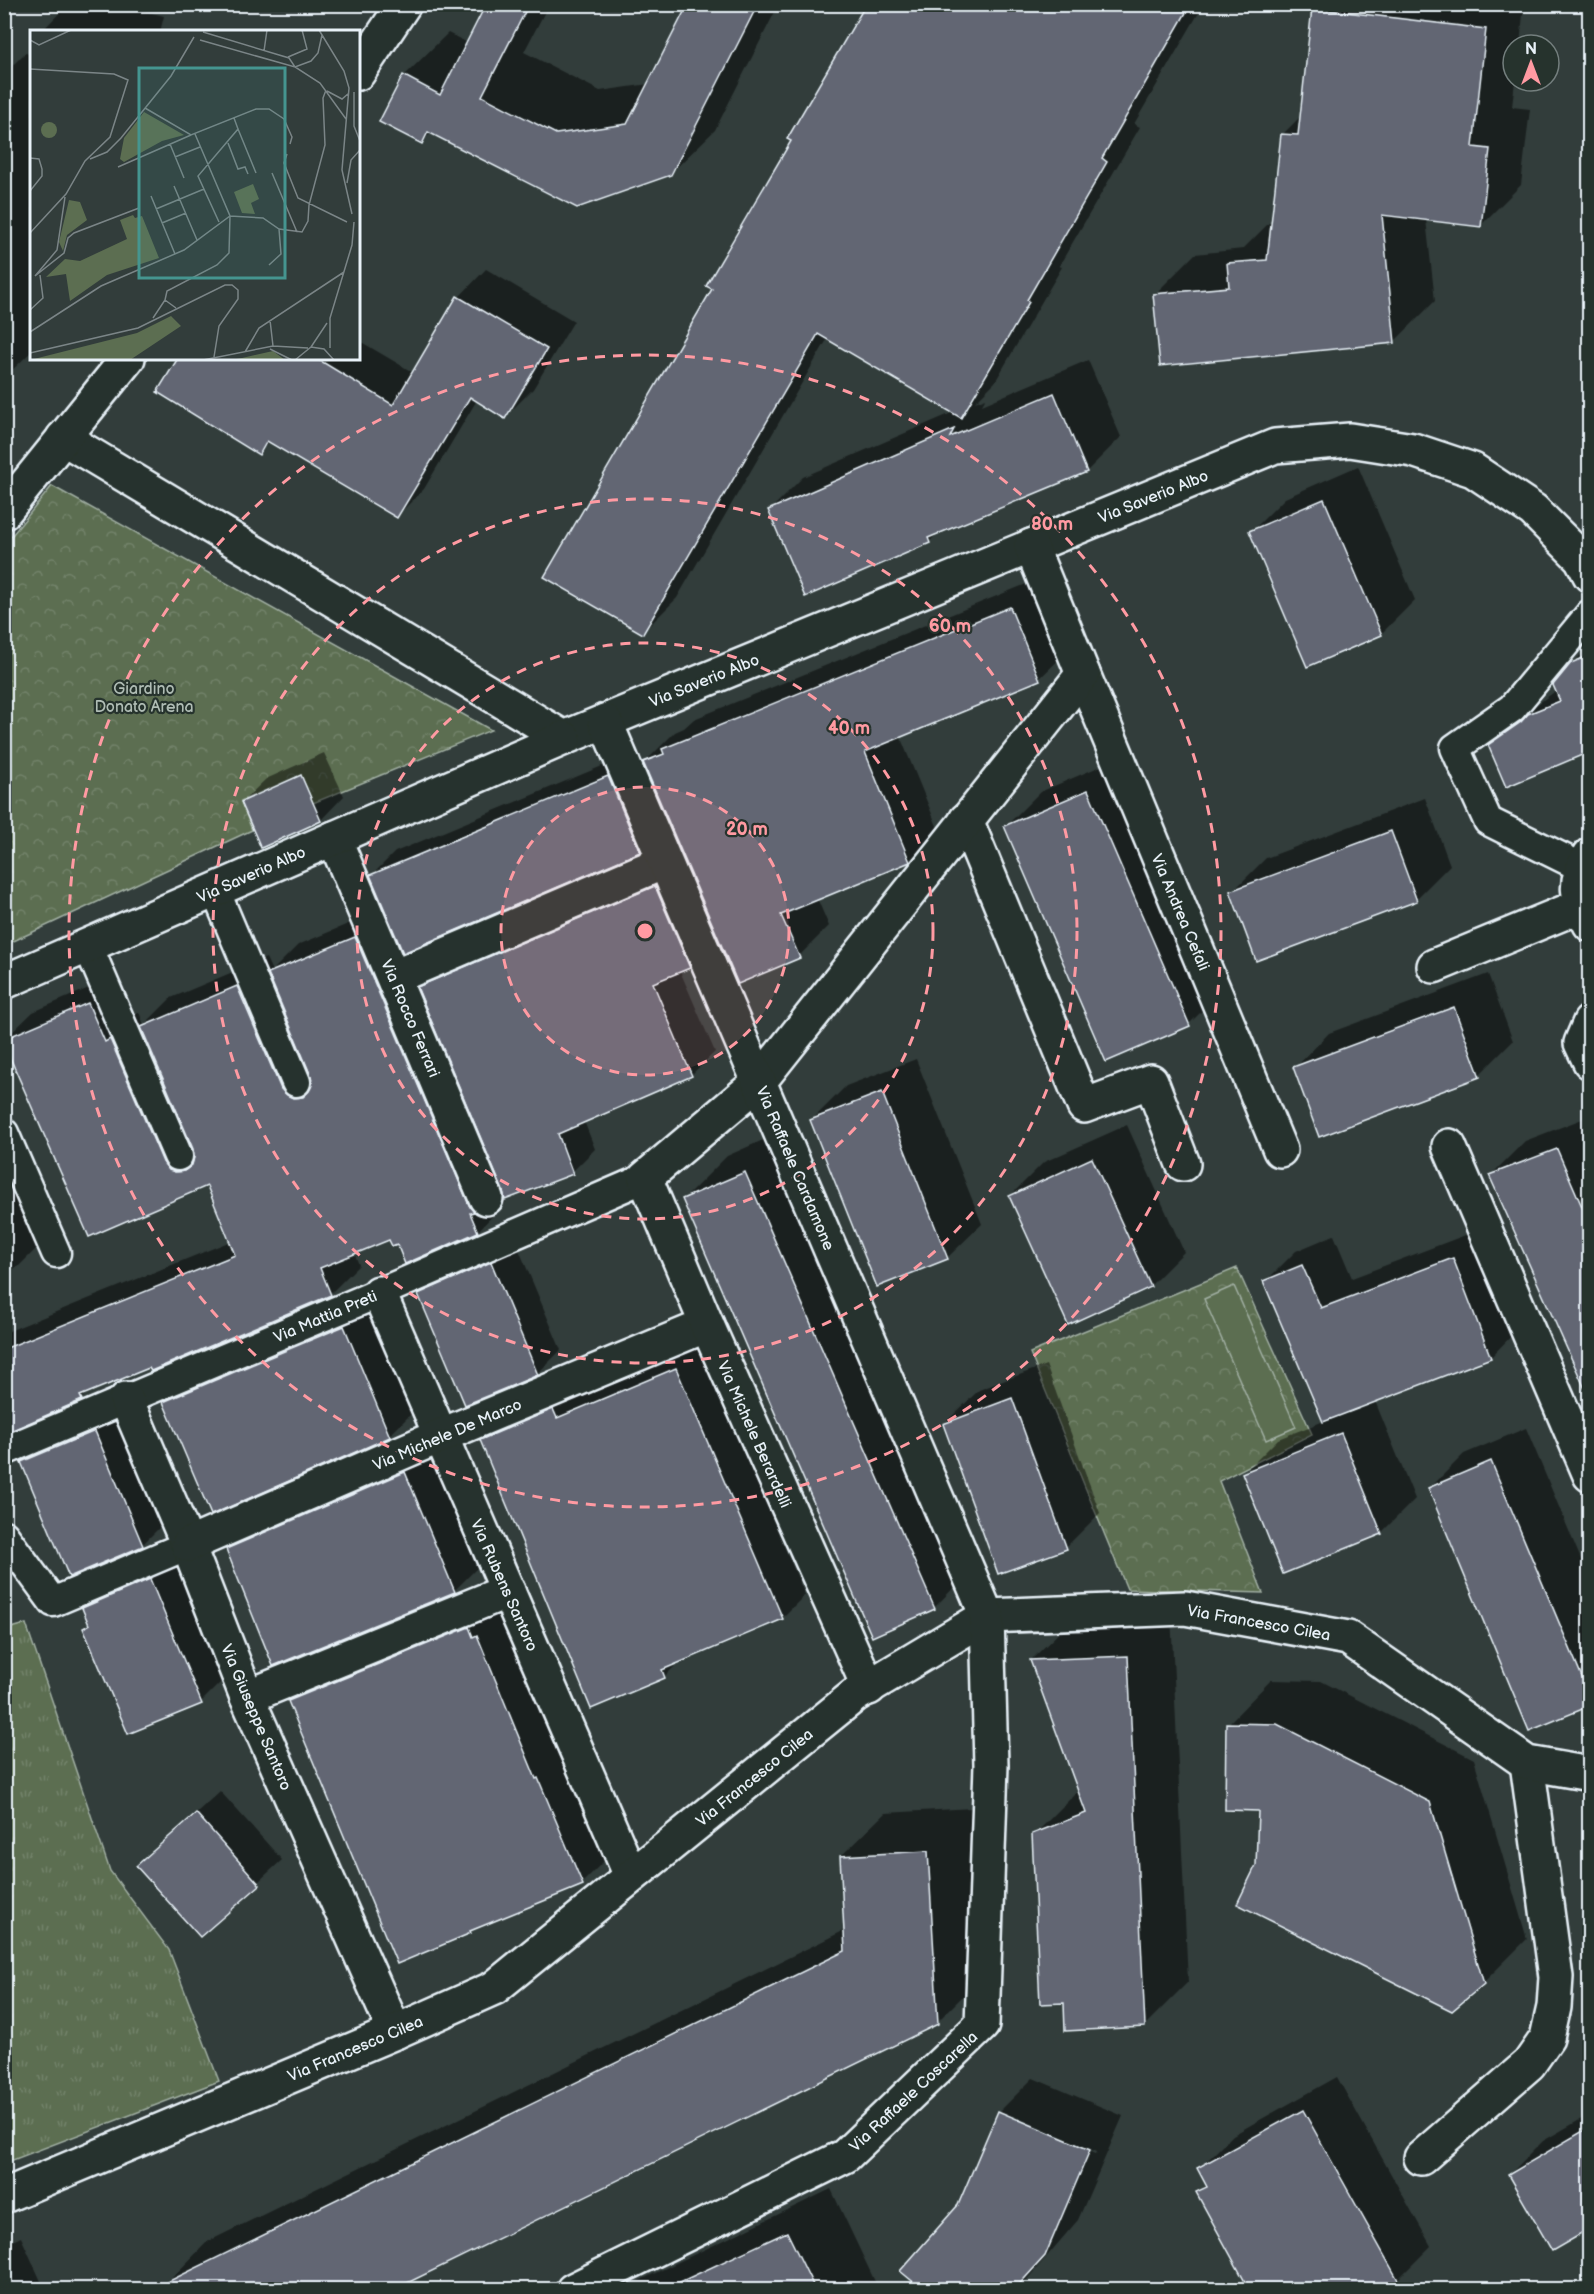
<svg xmlns="http://www.w3.org/2000/svg" width="1594" height="2294" font-family="'Balsamiq Sans',sans-serif">
	<style>
		.grass { fill: url(#grass-tufts); stroke: #a2b0a4; stroke-width: 1.5 }
		.park { fill: url(#park-crowns); stroke: #a2b0a4; stroke-width: 1.5 }
		.garden { fill: #5c6e51; stroke: #a2b0a4; stroke-width: 1.5 }
		.shadow { fill: #0007; fill-rule: evenodd }
		.building { fill: #626673; stroke: #e8f1f8; stroke-width: 1.5 }
		.lines { fill: none; stroke-linecap: round; stroke-linejoin: round }
		.lane-casing { stroke: #e8f1f8; stroke-width: 33 }
		.street-casing { stroke: #e8f1f8; stroke-width: 38 }
		.lane { stroke: #26332d; stroke-width: 28 }
		.street { stroke: #26332d; stroke-width: 33 }
		.ring { fill: none; stroke: #ff9aa2; stroke-width: 3; stroke-dasharray: 10 8 }
		.labels { text-anchor: middle; stroke-width: 4.5; stroke-linejoin: round; paint-order: stroke }
		.street-label { font-size: 16px; fill: #e8f1f8; stroke: #26332d }
		.park-label { font-size: 16px; fill: #b0bdb5; stroke: #26332d }
		.inset-road { fill: none; stroke: #7b8587; stroke-width: 1.5 }
		.view { fill: #459590; fill-opacity: 0.15; stroke: #459590; stroke-width: 3 }
		.inset-edge { fill: none; stroke: #e8f1f8; stroke-width: 3 }
		.centre { fill: #ff9aa2; stroke: #26332d; stroke-width: 3 }
		.ring-label { font-size: 18px; text-anchor: middle; font-weight: bold; fill: #ff9aa2; stroke: #26332d; stroke-width: 4.5; stroke-linejoin: round; paint-order: stroke }
	</style>
	<defs>
		<pattern id="grass-tufts" width="24" height="20" patternUnits="userSpaceOnUse" patternTransform="scale(1.5)"><rect width="24" height="20" fill="#5c6e51"/><path d="M3 7l-1-3M5 7V3M7 7l1-3M15 17l-1-3M17 17v-4M19 17l1-3" fill="none" stroke="#73836b"/></pattern>
		<pattern id="park-crowns" width="20" height="18" patternUnits="userSpaceOnUse" patternTransform="scale(1.5)"><rect width="20" height="18" fill="#5c6e51"/><path d="M2 6a3 3 0 1 1 6 0M12 15a3 3 0 1 1 6 0" fill="none" stroke="#73836b"/></pattern>
	</defs>
	<rect width="100%" height="100%" fill="#323d3b"/>
	<filter id="ink" filterUnits="userSpaceOnUse"><feTurbulence type="fractalNoise" baseFrequency=".0167" numOctaves="2"/><feDisplacementMap in="SourceGraphic" scale="12" xChannelSelector="R" yChannelSelector="G"/><feConvolveMatrix kernelMatrix="1 2 1 2 8 2 1 2 1" color-interpolation-filters="sRGB"/></filter>
	<g filter="url(#ink)">
		<polygon class="grass" points="26,1624 110,1871 169,1950 219,2081 5,2163 4,1630"/>
		<g class="park">
			<polygon points="52,486 491,730 313,803 301,775 241,801 252,830 5,945 4,545"/>
			<polygon points="1237,1268 1312,1434 1219,1481 1263,1593 1127,1589 1030,1353"/>
		</g>
		<polygon class="garden" points="1234,1286 1296,1427 1266,1440 1204,1299"/>
		<g class="shadow">
			<polygon points="68,4 115,4 164,16 160,32 41,32"/>
			<polygon points="344,4 359,4 353,11"/>
			<polygon points="488,4 549,4 524,52 600,91 649,84 690,4 779,4 715,130 670,174 432,132 422,142 404,76 448,33 468,43"/>
			<polygon points="868,4 1204,4 1134,124 1140,127 1059,266 1062,267 995,382 975,402 986,398 982,405 1088,360 1121,437 1087,471 939,532 929,542 769,511 803,477 954,412 828,338 677,598 643,632 714,288"/>
			<polygon points="1318,4 1524,4 1520,45 1513,45 1513,81 1515,81 1512,107 1530,109 1521,185 1481,225 1426,219 1435,301 1394,342 1155,294 1195,254 1243,249 1269,223 1272,223 1283,134 1301,116 1314,9"/>
			<polygon points="32,47 32,351 4,378 4,74 25,53 30,54"/>
			<polygon points="486,269 574,321 533,389 505,417 477,400 424,489 396,517 271,441 258,453 179,358 358,358 358,340 414,373 459,297"/>
			<polygon points="1358,466 1415,600 1381,634 1251,532 1285,498"/>
			<polygon points="1041,578 1070,649 1039,679 900,736 939,831 909,861 817,898 829,926 799,956 645,762 675,732 684,728 694,719"/>
			<polygon points="1590,646 1590,751 1490,746 1513,722 1557,690 1572,664"/>
			<polygon points="324,753 344,796 321,820 262,846 242,802 266,779"/>
			<polygon points="631,754 663,827 640,850 402,952 418,989 442,965 678,864 712,944 689,967 680,971 715,1052 691,1075 584,1121 595,1149 572,1172 501,1182 499,1184 506,1202 478,1231 406,1262 397,1242 390,1238 354,1252 359,1265 330,1294 90,1390 81,1399 4,1425 4,1333 231,1241 207,1184 90,1236 4,1040 33,1012 117,976 134,1014 139,1012 144,1025 171,998 266,958 272,971 298,945 386,908 372,875 395,852"/>
			<polygon points="1122,757 1223,990 1189,1024 1006,826 1040,792"/>
			<polygon points="1425,798 1450,865 1416,899 1232,892 1266,858"/>
			<polygon points="1488,974 1513,1041 1479,1075 1295,1068 1329,1033"/>
			<polygon points="916,1059 982,1224 947,1258 812,1120 846,1086"/>
			<polygon points="1590,1116 1590,1396 1491,1175 1525,1141"/>
			<polygon points="4,1121 53,1232 19,1266 4,1273"/>
			<polygon points="1127,1125 1184,1252 1150,1286 1010,1196 1044,1162"/>
			<polygon points="788,1129 977,1564 934,1608 684,1199 727,1156"/>
			<polygon points="1484,1228 1521,1326 1491,1357 1375,1401 1415,1499 1381,1533 1244,1473 1278,1439 1324,1421 1265,1282 1296,1251 1334,1235 1352,1278"/>
			<polygon points="515,1240 561,1350 538,1373 466,1403 419,1295 443,1271"/>
			<polygon points="367,1304 412,1413 389,1436 165,1402 188,1379"/>
			<polygon points="699,1346 805,1595 782,1618 680,1661 664,1677 482,1440 505,1417 576,1387 580,1396"/>
			<polygon points="1046,1365 1100,1513 1066,1547 944,1424 979,1390"/>
			<polygon points="118,1409 165,1522 142,1545 22,1462 46,1439"/>
			<polygon points="1526,1428 1590,1581 1590,1704 1430,1488 1464,1454"/>
			<polygon points="428,1450 477,1568 454,1591 227,1550 250,1526"/>
			<polygon points="173,1557 224,1679 201,1702 85,1628 90,1623 84,1608 107,1585"/>
			<polygon points="492,1605 496,1614 500,1613 559,1757 562,1756 605,1860 582,1883 475,1927 470,1932 289,1701 313,1678"/>
			<polygon points="1171,1613 1188,1982 1145,2025 1065,2001 1034,1835 1079,1790 1031,1660 1075,1617"/>
			<polygon points="1271,1680 1321,1681 1474,1759 1527,1939 1483,1983 1258,1866 1259,1809 1228,1724"/>
			<polygon points="220,1791 282,1860 200,1935 138,1866"/>
			<polygon points="972,1808 981,1978 937,2022 391,2290 166,2290 164,2286 207,2242 845,1930 841,1856 885,1813"/>
			<polygon points="1337,2077 1431,2246 1397,2280 1380,2290 1251,2290 1198,2193 1207,2184 1199,2169 1233,2135"/>
			<path d="M1033 2078 1123 2116 1078 2220 1018 2290H924L903 2271 959 2206 999 2112ZM1013 2116 1097 2152 1096 2154 1013 2119Z"/>
			<polygon points="1590,2114 1590,2227 1509,2175 1543,2141"/>
			<polygon points="831,2189 879,2290 620,2290"/>
			<polygon points="21,2237 45,2290 4,2290 4,2245"/>
		</g>
		<g class="building">
			<polygon points="486,4 529,4 482,96 556,134 627,124 688,4 758,4 671,175 577,208 428,132 422,144 379,122 403,75 440,95"/>
			<polygon points="866,4 1191,4 1102,158 1107,162 1027,300 1029,302 961,418 818,334 643,634 544,577 712,289 706,286 791,141 787,139"/>
			<polygon points="1312,8 1486,29 1473,147 1490,149 1481,227 1382,215 1395,343 1160,366 1153,294 1229,287 1227,263 1267,260 1281,134 1298,135"/>
			<polygon points="457,296 547,349 505,419 470,397 397,518 267,441 259,455 157,392 178,358 316,358 393,405"/>
			<polygon points="1054,393 1087,472 928,538 930,543 805,597 768,510 954,429 950,437"/>
			<polygon points="1324,499 1382,635 1307,667 1249,531"/>
			<polygon points="1010,607 1040,680 865,752 910,862 781,915 800,958 738,984 643,762 664,754 662,749"/>
			<polygon points="1590,655 1590,771 1582,755 1506,787 1488,745 1521,722 1528,714 1560,701 1553,685 1571,663"/>
			<polygon points="301,775 321,821 261,848 241,802"/>
			<polygon points="608,776 640,852 403,953 370,875"/>
			<polygon points="1088,790 1190,1026 1106,1062 1004,826"/>
			<polygon points="1391,831 1417,901 1256,961 1230,891"/>
			<polygon points="655,886 690,968 653,983 692,1076 558,1134 573,1174 505,1200 503,1191 417,987"/>
			<polygon points="355,937 469,1205 474,1212 470,1213 478,1232 405,1264 397,1244 392,1246 389,1240 320,1268 331,1295 151,1371 149,1368 80,1396 82,1400 8,1432 4,1424 4,1349 235,1255 207,1186 89,1237 4,1044 4,1039 88,1003 105,1042 110,1039 163,1162 169,1170 175,1172 184,1171 192,1165 194,1157 193,1149 141,1027 237,986 281,1089 287,1095 293,1098 303,1097 309,1091 312,1085 311,1076 268,973"/>
			<polygon points="1454,1007 1480,1077 1319,1137 1293,1067"/>
			<polygon points="882,1092 948,1259 877,1287 810,1120"/>
			<polygon points="1557,1149 1590,1225 1590,1400 1489,1175"/>
			<polygon points="1092,1158 1151,1287 1068,1325 1009,1196"/>
			<polygon points="745,1172 935,1609 872,1637 682,1199"/>
			<polygon points="1453,1258 1491,1358 1323,1422 1263,1281 1302,1265 1321,1308"/>
			<polygon points="491,1262 538,1375 465,1405 418,1294"/>
			<polygon points="344,1326 390,1437 211,1515 163,1402"/>
			<polygon points="676,1368 783,1619 662,1670 665,1678 591,1709 480,1440 553,1409 557,1418"/>
			<polygon points="1012,1398 1067,1549 998,1574 943,1424"/>
			<polygon points="95,1431 143,1546 69,1577 21,1462"/>
			<polygon points="1341,1433 1382,1534 1283,1574 1242,1473"/>
			<polygon points="1491,1461 1590,1696 1590,1706 1529,1731 1428,1488"/>
			<polygon points="405,1472 455,1592 273,1666 226,1549"/>
			<polygon points="150,1579 202,1704 128,1734 83,1628 89,1625 82,1608"/>
			<polygon points="469,1627 473,1637 477,1635 536,1779 538,1778 583,1885 470,1931 471,1933 397,1964 288,1701"/>
			<polygon points="1128,1656 1145,2027 1065,2031 1064,2003 1040,2004 1032,1834 1086,1813 1030,1660"/>
			<polygon points="1226,1723 1277,1724 1430,1802 1484,1984 1452,2011 1237,1904 1256,1865 1258,1811 1225,1810"/>
			<polygon points="196,1813 260,1885 200,1937 136,1866"/>
			<polygon points="928,1851 938,2024 395,2289 153,2289 845,1951 840,1856"/>
			<polygon points="1303,2110 1403,2289 1249,2289 1196,2192 1207,2187 1197,2168"/>
			<polygon points="998,2111 1090,2150 1045,2256 1015,2289 922,2289 900,2271 958,2205"/>
			<polygon points="1590,2127 1590,2229 1552,2251 1508,2175"/>
			<polygon points="787,2232 815,2289 665,2289"/>
		</g>
		<g class="lines">
			<defs>
				<g id="lane">
					<polyline points="1581,867 1488,821 1455,748 1512,708 1590,614"/>
					<polyline points="215,890 296,1082"/>
					<polyline points="88,946 178,1156"/>
					<polyline points="4,1133 56,1253"/>
					<polyline points="4,1451 379,1293 645,1178"/>
					<polyline points="4,1535 53,1602 188,1545"/>
				</g>
				<g id="street">
					<polyline points="358,73 404,4"/>
					<polyline points="63,438 564,738 1275,446 1350,440 1413,450 1473,470 1533,510 1581,558 1590,575"/>
					<polyline points="4,512 128,358"/>
					<polyline points="1083,674 1280,1150"/>
					<polyline points="966,820 1084,1106 1151,1081 1183,1164"/>
					<polyline points="334,838 486,1198"/>
					<path d="M1590 855C1573 880 1576 899 1590 924"/>
					<polyline points="1434,966 1580,906"/>
					<polyline points="394,977 664,862"/>
					<polyline points="4,982 564,738"/>
					<polyline points="1590,1022 1581,1043 1590,1062"/>
					<polyline points="1449,1146 1590,1475"/>
					<polyline points="379,1293 631,1876"/>
					<polyline points="126,1399 188,1545 247,1697 395,2032"/>
					<polyline points="188,1545 440,1436 707,1325"/>
					<polyline points="869,1688 707,1325 645,1178 759,1082 1083,674 1031,546"/>
					<polyline points="247,1697 508,1591"/>
					<polyline points="1421,2158 1529,2064 1547,2038 1554,2007 1556,1977 1527,1763"/>
					<polyline points="4,2196 395,2032 494,1988 855,1695 987,1616 1185,1608 1348,1638 1527,1763 1590,1774"/>
					<polyline points="573,2290 845,2156 982,2025 991,1765 987,1616 605,721"/>
				</g>
			</defs>
			<use href="#lane" class="lane-casing"/>
			<use href="#street" class="street-casing"/>
			<use href="#lane" class="lane"/>
			<use href="#street" class="street"/>
		</g>
	</g>
	<circle cx="645" cy="931" r="144" fill="#ff9aa2" fill-opacity=".12"/>
	<g class="ring">
		<circle cx="645" cy="931" r="144"/>
		<circle cx="645" cy="931" r="288"/>
		<circle cx="645" cy="931" r="432"/>
		<circle cx="645" cy="931" r="576"/>
	</g>
	<g class="labels">
		<g class="street-label">
			<text transform="translate(1153 496) rotate(-22)" y="6">Via Saverio Albo</text>
			<text transform="translate(704 680) rotate(-22)" y="6">Via Saverio Albo</text>
			<text transform="translate(251 874) rotate(-24)" y="6">Via Saverio Albo</text>
			<text transform="translate(1181 912) rotate(67)" y="6">Via Andrea Cefali</text>
			<text transform="translate(411 1018) rotate(67)" y="6">Via Rocco Ferrari</text>
			<text transform="translate(796 1168) rotate(67)" y="6">Via Raffaele Cardamone</text>
			<text transform="translate(325 1316) rotate(-23)" y="6">Via Mattia Preti</text>
			<text transform="translate(447 1434) rotate(-23)" y="6">Via Michele De Marco</text>
			<text transform="translate(755 1434) rotate(66)" y="6">Via Michele Berardelli</text>
			<text transform="translate(505 1585) rotate(66)" y="6">Via Rubens Santoro</text>
			<text transform="translate(1259 1622) rotate(10)" y="6">Via Francesco Cilea</text>
			<text transform="translate(257 1717) rotate(67)" y="6">Via Giuseppe Santoro</text>
			<text transform="translate(754 1777) rotate(-39)" y="6">Via Francesco Cilea</text>
			<text transform="translate(355 2048) rotate(-23)" y="6">Via Francesco Cilea</text>
			<text transform="translate(913 2091) rotate(-43)" y="6">Via Raffaele Coscarella</text>
		</g>
		<g class="park-label">
			<text x="144" y="694">Giardino<tspan x="144" dy="18">Donato Arena</tspan></text>
		</g>
	</g>
	<g transform="translate(30 30)">
		<rect width="330" height="330" fill="#323d3b"/>
		<path d="M39 170 50 172 57 190 37 205 33 221 29 212ZM103 185 105 188 112 186 129 228 77 245 40 271 36 244 16 247 35 229 50 231 97 209 90 190ZM141 286 151 296 100 330H0L107 303ZM243 321 255 330H200L212 328Z" fill="#5c6e51"/>
		<path d="M114 82 154 105 132 111 94 132 90 129 94 108ZM223 154 229 169 221 173 225 184 212 183 204 162Z" fill="#5c6e51"/>
		<path d="M11 100a8 8 0 1 1 16 0a8 8 0 1 1-16 0Z" fill="#5c6e51"/>
		<path class="inset-road" d="M289 0 314 41 319 58 312 140 322 184M173 2 259 28 265 37 290 53 316 89M0 10 9 15 41 0M170 10 265 37 281 31 288 23 292 5M234 21 237 0M258 27 277 19 272 0M0 39 84 44 98 50 80 107 55 131 36 164 0 203M297 61 312 69 319 63M324 62V96L330 111M115 78 161 105 226 79H239L254 89 262 107 260 114M208 99 226 143M198 113 208 139 215 137 218 144M140 114 154 148M257 124 254 133 268 168 317 192M145 127 170 117M0 128 9 129 12 139V146L0 161M60 129 77 122 91 108 141 46 164 7M88 137 161 105M242 143 267 202M317 153 321 130 330 120M144 156 167 210M121 166 145 224M126 179 174 159M189 192 168 146 208 99 204 88M132 193 156 183M239 235 251 224 249 199M5 246 34 223 38 208 44 203 109 178M5 246 27 220 35 167M146 278 135 270 137 261 187 235 199 223 200 186 165 104M0 280 13 268 10 245M123 288 135 270M240 290 243 316M0 302 71 256 154 220 200 186 233 188 249 199 272 202 278 191 279 175 295 115 293 68 296 60M281 317 297 293M300 318V288L322 215 324 192M240 319 262 330M215 322 229 298 314 242M0 323 108 298 195 255H202L208 260V269L189 296 184 327M173 330 243 316 278 318M265 330 281 317 294 319 304 330"/>
		<path class="view" d="M109 38H255V248H109Z"/>
		<rect width="330" height="330" class="inset-edge"/>
	</g>
	<circle cx="645" cy="931" r="9" class="centre"/>
	<g class="ring-label">
		<text x="1052" y="530">80 m</text>
		<text x="950" y="632">60 m</text>
		<text x="849" y="734">40 m</text>
		<text x="747" y="835">20 m</text>
	</g>
	<rect width="1594" height="2294" fill="none" stroke="#26332d" stroke-width="24"/>
	<rect x="12" y="12" width="1570" height="2270" fill="none" stroke="#e8f1f8" stroke-width="2" filter="url(#ink)"/>
	<g transform="translate(1531 63)"><circle r="28" fill="#26332d" stroke="#747f7e" stroke-width="1.5"/>
	<path d="M0-4.5L10 22L0 15L-10 22Z" fill="#ff9aa2"/>
	<text y="-9" font-size="16" font-weight="bold" text-anchor="middle" fill="#e8f1f8">N</text>
	</g>
</svg>
